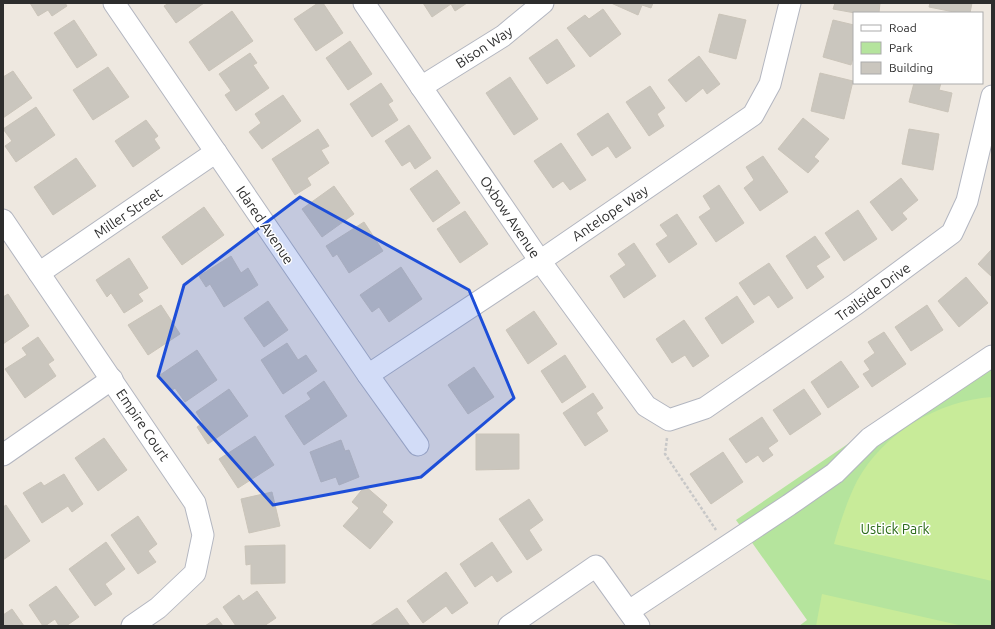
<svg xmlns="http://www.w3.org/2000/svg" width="995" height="629" font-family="Ubuntu,sans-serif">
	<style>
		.green { fill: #b5e49d }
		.pitch { fill: #c8eb99 }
		.building { fill: #cac6be; stroke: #cac4b9 }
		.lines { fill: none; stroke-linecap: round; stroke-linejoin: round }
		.minor-casing { stroke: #b3b6c0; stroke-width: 23 }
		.path { stroke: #c8c8c8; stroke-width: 2.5; stroke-dasharray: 3 2; stroke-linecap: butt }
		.minor { stroke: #fff; stroke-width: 21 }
		.marked { fill: #1d4ed8; fill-opacity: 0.2; stroke: #1d4ed8; stroke-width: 3; stroke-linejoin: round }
		.labels { text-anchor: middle; stroke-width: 3; stroke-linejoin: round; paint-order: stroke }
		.street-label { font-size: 14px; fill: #2d2d2d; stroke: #fff }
		.park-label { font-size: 14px; fill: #2c6b1b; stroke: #fff }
	</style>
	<rect width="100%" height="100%" fill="#eee8e0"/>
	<polygon class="green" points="992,346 992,626 799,626 807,620 736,520"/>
	<g class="pitch">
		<path d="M992 397V581L834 544C840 523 847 501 857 481 883 433 938 401 992 397Z"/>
		<polygon points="822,594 963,626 816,626"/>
	</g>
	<g class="building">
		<polygon points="30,3 65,3 67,6 52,16 48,10 38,16"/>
		<polygon points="169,3 204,3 176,23 164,6"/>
		<polygon points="318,3 323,3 343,33 316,51 294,19"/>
		<polygon points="423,3 467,3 455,11 451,4 432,17"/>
		<polygon points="611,3 653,3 651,8 642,5 638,15"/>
		<polygon points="835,3 880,3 879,13 855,13 833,9"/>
		<polygon points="930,3 972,3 970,13 959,13 929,7"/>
		<polygon points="603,9 621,34 590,57 567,28 585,15 589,19"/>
		<polygon points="232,11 253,41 209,71 189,42"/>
		<polygon points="719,14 746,20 736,59 709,52"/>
		<polygon points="74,20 97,55 77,68 54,33"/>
		<polygon points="833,20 854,25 854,54 851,65 823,57"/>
		<polygon points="557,39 575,66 547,84 529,58"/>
		<polygon points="350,41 372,74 348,90 326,58"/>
		<polygon points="250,53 257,63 253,65 269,88 236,111 225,95 231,91 219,74"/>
		<polygon points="699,56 720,84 707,94 703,88 686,102 668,80"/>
		<polygon points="108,67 129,97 93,120 73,90"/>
		<polygon points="13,71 32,98 3,118 3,77"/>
		<polygon points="820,73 853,81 844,119 811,111"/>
		<polygon points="510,77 538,119 514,135 486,93"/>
		<polygon points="381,83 393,101 388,104 398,120 372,137 350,104"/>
		<polygon points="914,83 941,83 939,90 952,93 948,112 909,102"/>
		<polygon points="650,86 665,108 657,114 664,126 649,136 626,102"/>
		<polygon points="283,95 301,121 262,149 249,132 261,123 255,114"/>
		<polygon points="36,107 55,135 16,162 5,146 12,141 3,129"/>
		<polygon points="608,113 631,148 616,158 608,146 592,156 577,134"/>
		<polygon points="803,118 829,139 814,157 819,161 808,173 778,149"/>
		<polygon points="146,120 158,136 154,139 160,148 133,167 115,141"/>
		<polygon points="409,125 431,158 415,169 410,161 402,166 385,141"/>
		<polygon points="318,129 329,146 321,150 329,163 307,178 311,185 295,195 272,159"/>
		<polygon points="909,129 939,134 933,170 902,164"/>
		<polygon points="561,143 586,180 570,190 563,181 553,188 534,161"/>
		<polygon points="763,156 788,192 760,211 744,188 754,180 746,167"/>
		<polygon points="76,158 96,186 53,215 34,187"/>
		<polygon points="437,170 460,203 433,222 410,189"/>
		<polygon points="901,178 918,200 902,213 907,219 892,231 870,202"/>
		<polygon points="719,185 744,223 716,242 699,217 711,209 703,196"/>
		<polygon points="334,186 354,214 322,237 302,209"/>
		<polygon points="204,207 224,235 182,265 162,237"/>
		<polygon points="858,210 877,239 844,261 825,233"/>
		<polygon points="465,211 488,244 460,263 437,229"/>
		<polygon points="677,214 697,244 669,263 656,244 668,236 660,225"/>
		<polygon points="364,222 383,251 349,273 337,254 333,257 326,246"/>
		<polygon points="815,236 830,257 816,266 824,277 807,289 786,256"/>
		<polygon points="634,243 656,276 624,298 610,276 626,265 618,254"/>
		<polygon points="992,249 992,277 978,264"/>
		<polygon points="231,256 241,273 248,268 258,285 224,307 210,284 206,287 199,276"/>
		<polygon points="129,258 148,288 138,294 143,301 124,313 111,293 107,297 96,280"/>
		<polygon points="769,263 793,298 778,308 769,295 754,305 739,283"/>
		<polygon points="401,267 422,299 389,322 379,307 372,312 360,295"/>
		<polygon points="966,277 988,303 959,327 938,301"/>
		<polygon points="8,294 29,326 3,344 3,297"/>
		<polygon points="737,296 754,322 722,344 705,318"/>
		<polygon points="268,301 288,330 264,347 244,318"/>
		<polygon points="161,305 180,334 148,355 128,325"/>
		<polygon points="927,305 943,330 911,351 895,327"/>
		<polygon points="534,311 557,344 528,364 506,330"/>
		<polygon points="684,320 709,356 693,367 685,355 672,363 656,339"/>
		<polygon points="884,332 906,364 872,387 863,374 870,370 864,361 875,353 868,342"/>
		<polygon points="38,337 54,360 48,364 56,376 25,398 5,369 27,355 22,348"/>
		<polygon points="287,343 298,360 306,355 317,371 283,394 261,360"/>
		<polygon points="197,350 217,380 185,402 175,388 171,391 160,375"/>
		<polygon points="565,355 586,387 562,403 541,371"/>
		<polygon points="841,361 859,387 828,408 811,382"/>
		<polygon points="474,367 494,397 468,414 448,385"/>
		<polygon points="324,381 347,416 304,445 285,416 311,399 307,393"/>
		<polygon points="229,389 248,416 208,444 197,427 203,423 196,412"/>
		<polygon points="804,389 821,414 790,435 773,410"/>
		<polygon points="593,393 603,408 596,413 608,431 585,446 563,413"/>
		<polygon points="762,417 778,441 768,448 773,455 763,462 758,455 746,463 729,439"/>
		<polygon points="476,434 519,434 519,469 476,470"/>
		<polygon points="255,436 274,465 238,488 219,459"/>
		<polygon points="104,438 127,470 98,491 75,458"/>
		<polygon points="341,440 345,451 349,450 359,477 339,485 336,477 321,482 310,452"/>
		<polygon points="723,452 743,482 711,504 690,474"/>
		<polygon points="64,474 83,504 72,512 68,506 42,523 23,493 41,482 44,486"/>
		<polygon points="365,486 387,505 382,512 393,522 370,549 343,526 359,508 352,502"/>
		<polygon points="272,492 280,526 249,533 241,499"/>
		<polygon points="529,499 543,520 529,530 542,550 527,560 499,519"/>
		<polygon points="6,505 30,541 3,560 3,507"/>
		<polygon points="138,516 157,544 148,551 156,562 138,574 111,535"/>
		<polygon points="106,542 125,569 105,584 112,594 95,606 69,569"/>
		<polygon points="492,542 512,572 497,582 492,575 475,587 460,564"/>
		<polygon points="285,545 285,583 251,584 251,564 246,565 245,546"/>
		<polygon points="446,572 468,603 452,614 446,606 423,623 407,601"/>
		<polygon points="56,586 79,617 66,626 59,626 55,619 45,626 43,626 29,605"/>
		<polygon points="257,591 276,618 264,626 236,626 223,607 239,595 243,601"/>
		<polygon points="397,608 410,626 370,626"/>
		<polygon points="12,609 24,626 3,626 3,615"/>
		<polygon points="217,618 223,626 205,626"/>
	</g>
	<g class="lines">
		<defs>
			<g id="minor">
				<polyline points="114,3 368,375 418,445"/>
				<polyline points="364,3 540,261 646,406 669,420 705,408 856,304 952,233 967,201 992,96"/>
				<polyline points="421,87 503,36 543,3"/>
				<polyline points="3,220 195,503 203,535 195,573 158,608 132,626"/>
				<polyline points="39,273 216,152"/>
				<polyline points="368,375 540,261 753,115 770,84 790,3"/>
				<polyline points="3,455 112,379"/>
				<polyline points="629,611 789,505 835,473 870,438 992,356"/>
				<polyline points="509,626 596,566 639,626"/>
			</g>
		</defs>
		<use href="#minor" class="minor-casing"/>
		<polyline class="path" points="667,438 665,454 716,530"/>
		<use href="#minor" class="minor"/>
	</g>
	<path class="marked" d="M300 197 469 290 514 398 421 477 273 505 158 376 184 285Z"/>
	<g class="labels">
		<g class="street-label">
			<text transform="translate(484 47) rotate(-33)" y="5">Bison Way</text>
			<text transform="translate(128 213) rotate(-34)" y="5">Miller Street</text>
			<text transform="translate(610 213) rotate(-34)" y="5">Antelope Way</text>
			<text transform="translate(510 217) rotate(56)" y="5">Oxbow Avenue</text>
			<text transform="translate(265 225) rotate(56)" y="5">Idared Avenue</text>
			<text transform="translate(873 292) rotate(-36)" y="5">Trailside Drive</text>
			<text transform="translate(143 425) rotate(56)" y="5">Empire Court</text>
		</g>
		<g class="park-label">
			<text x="895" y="534">Ustick Park</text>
		</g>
	</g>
	<rect width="995" height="629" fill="none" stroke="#2d2d2d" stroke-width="8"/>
	<rect x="853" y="12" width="130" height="72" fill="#ffffff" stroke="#ababab"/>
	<rect x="861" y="25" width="20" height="6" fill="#ffffff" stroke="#ababab"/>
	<text x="889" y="32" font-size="12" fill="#2d2d2d">Road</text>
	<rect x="861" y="42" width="20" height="12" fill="#b5e49d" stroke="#ababab"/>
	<text x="889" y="52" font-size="12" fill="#2d2d2d">Park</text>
	<rect x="861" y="62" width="20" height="12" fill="#cac6be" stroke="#ababab"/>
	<text x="889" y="72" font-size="12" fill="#2d2d2d">Building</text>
</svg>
